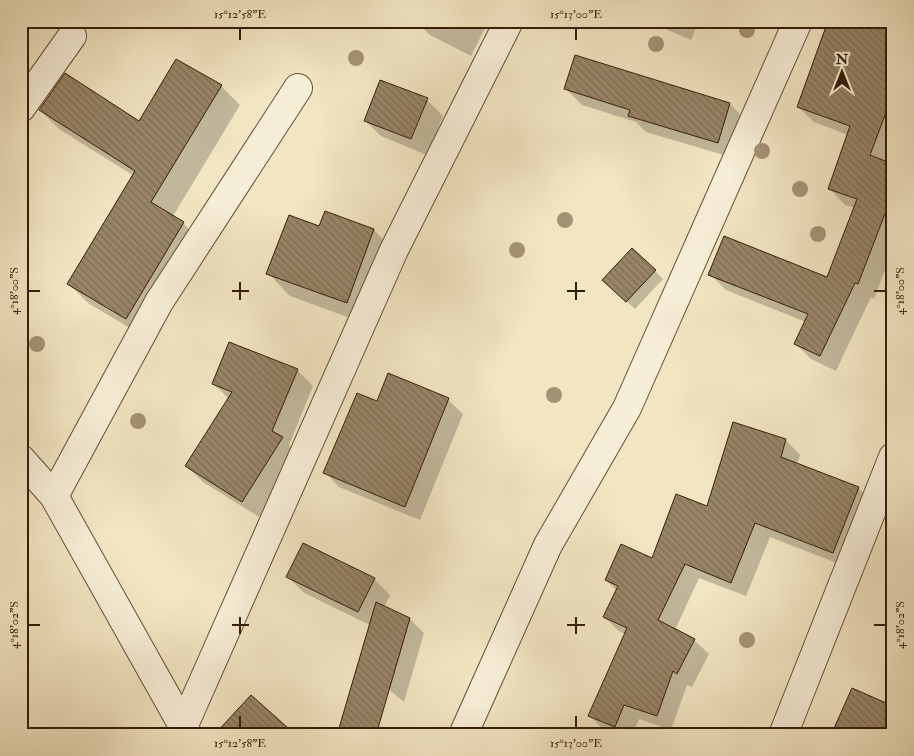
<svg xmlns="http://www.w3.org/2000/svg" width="914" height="756" font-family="'IM FELL Double Pica',serif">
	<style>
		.shadow { fill: #0003 }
		.building { fill: url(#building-back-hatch); stroke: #361d06 }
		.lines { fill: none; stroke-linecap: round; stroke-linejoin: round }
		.minor-casing { stroke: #654f35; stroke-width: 30 }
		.minor { stroke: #f7eed7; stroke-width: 28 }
		.tree { fill: #a49274 }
		.ticks { fill: none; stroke: #361d06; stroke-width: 2 }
		.neatline { fill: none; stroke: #361d06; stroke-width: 2 }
		.ticks-label { font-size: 12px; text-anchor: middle; fill: #361d06 }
	</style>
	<defs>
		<pattern id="building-back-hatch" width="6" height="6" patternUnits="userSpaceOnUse" patternTransform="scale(1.25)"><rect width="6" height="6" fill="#988568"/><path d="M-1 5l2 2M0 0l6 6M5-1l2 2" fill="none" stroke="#7d6c54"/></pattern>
	</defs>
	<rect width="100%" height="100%" fill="#f2e5c2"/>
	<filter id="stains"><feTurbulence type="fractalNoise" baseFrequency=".004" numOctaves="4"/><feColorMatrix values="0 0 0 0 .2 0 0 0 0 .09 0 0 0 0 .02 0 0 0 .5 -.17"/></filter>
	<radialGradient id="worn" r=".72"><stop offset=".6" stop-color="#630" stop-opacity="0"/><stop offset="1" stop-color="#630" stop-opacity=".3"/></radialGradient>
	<g class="shadow">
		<polygon points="21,21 31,21 25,28"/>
		<polygon points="416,21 487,21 488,22 471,56 430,35"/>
		<polygon points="656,21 699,21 691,40 663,28"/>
		<polygon points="893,21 893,151 888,163 893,165 893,249 874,299 871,297 836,371 811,359 796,344 806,322 726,290 710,274 828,279 855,208 845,205 830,189 848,135 814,122 798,107"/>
		<polygon points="221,86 240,105 173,216 183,223 202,242 145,337 88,303 69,284 134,176 59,129 40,110 140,122"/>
		<polygon points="566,89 730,104 746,120 734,158 646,132 636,122 582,105"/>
		<polygon points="427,100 443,116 427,155 381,136 365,120"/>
		<polygon points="326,213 374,230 396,253 369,325 290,296 268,273 320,228"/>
		<polygon points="655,271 663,279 635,309 612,288"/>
		<polygon points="297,370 313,386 289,445 298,454 259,517 203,482 187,466 229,399 213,383"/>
		<polygon points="448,400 463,414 420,520 339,487 325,472 377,403"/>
		<polygon points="734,424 786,440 800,455 797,464 858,488 873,502 847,567 770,537 746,596 699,578 675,630 694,640 709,654 692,687 687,685 671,730 639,719 632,735 615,735 604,730 590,716 625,634 619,631 604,617 617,591 606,580 653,560 707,508"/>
		<polygon points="288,577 374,579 390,595 384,607 410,619 424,633 404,702 374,677 370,625 304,593"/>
	</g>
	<g class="building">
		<polygon points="828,21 893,21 893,94 870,155 893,164 893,193 858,284 855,283 820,356 794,344 808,314 708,275 724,236 827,277 857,199 828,189 850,126 797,107"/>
		<polygon points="575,55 730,103 718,143 628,116 630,110 564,89"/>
		<polygon points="176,59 222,85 151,202 184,222 126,319 67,284 135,171 39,110 65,73 139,121"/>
		<polygon points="380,80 428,98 411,139 364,121"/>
		<polygon points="325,211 374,229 347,303 266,274 289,215 319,226"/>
		<polygon points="632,248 656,270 626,302 602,280"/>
		<polygon points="229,342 298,369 272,431 283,437 242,502 185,466 232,392 212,384"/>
		<polygon points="388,373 449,398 405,507 323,473 357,393 377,401"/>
		<polygon points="733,422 786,439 781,457 859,487 833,553 755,523 731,583 685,564 658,620 695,639 677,674 673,671 657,716 624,705 615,727 588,716 627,628 603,617 618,586 605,580 621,544 652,558 676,494 707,506"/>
		<polygon points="303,543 375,578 358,612 286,577"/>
		<polygon points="376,602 410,618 376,735 337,735"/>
		<polygon points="852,688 893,706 893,735 831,735"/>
		<polygon points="251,695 296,735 214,735"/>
	</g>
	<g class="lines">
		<defs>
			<g id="minor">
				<polyline points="21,108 72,36"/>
				<polyline points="21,459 54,496 188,735"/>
				<polyline points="54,496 159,302 298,88"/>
				<polyline points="184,725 394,250 509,21"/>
				<polyline points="463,735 548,545 627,408 798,21"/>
				<polyline points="783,735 893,457"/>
			</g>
		</defs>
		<use href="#minor" class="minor-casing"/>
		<use href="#minor" class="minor"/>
	</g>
	<g class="tree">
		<circle cx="747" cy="30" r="8"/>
		<circle cx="656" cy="44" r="8"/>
		<circle cx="356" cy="58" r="8"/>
		<circle cx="762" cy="151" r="8"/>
		<circle cx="800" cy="189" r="8"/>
		<circle cx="565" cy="220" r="8"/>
		<circle cx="818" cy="234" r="8"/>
		<circle cx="517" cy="250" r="8"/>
		<circle cx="37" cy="344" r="8"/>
		<circle cx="554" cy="395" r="8"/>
		<circle cx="138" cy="421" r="8"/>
		<circle cx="747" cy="640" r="8"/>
	</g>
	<path class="ticks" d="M240 28V40M576 28V40M240 282V300M576 282V300M28 291H40M232 291H249M567 291H585M874 291H886M240 617V634M576 617V634M28 625H40M232 625H249M567 625H585M874 625H886M240 716V728M576 716V728"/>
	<rect width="914" height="756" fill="none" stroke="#f2e5c2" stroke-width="55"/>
	<g transform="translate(842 72)" stroke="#f7eed7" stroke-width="4" paint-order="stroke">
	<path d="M0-4L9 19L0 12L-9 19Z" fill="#361d06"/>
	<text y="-8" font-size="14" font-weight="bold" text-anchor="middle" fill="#361d06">N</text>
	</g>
	<rect x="28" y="28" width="858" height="700" class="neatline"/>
	<g class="ticks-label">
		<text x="240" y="18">15°12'58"E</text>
		<text x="576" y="18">15°13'00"E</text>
		<text transform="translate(14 291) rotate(-90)" y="4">4°18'00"S</text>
		<text transform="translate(900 291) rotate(-90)" y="4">4°18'00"S</text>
		<text transform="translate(14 625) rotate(-90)" y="4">4°18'02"S</text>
		<text transform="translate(900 625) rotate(-90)" y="4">4°18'02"S</text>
		<text x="240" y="747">15°12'58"E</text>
		<text x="576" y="747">15°13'00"E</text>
	</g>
	<rect width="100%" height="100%" filter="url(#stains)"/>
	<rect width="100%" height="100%" fill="url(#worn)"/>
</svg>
